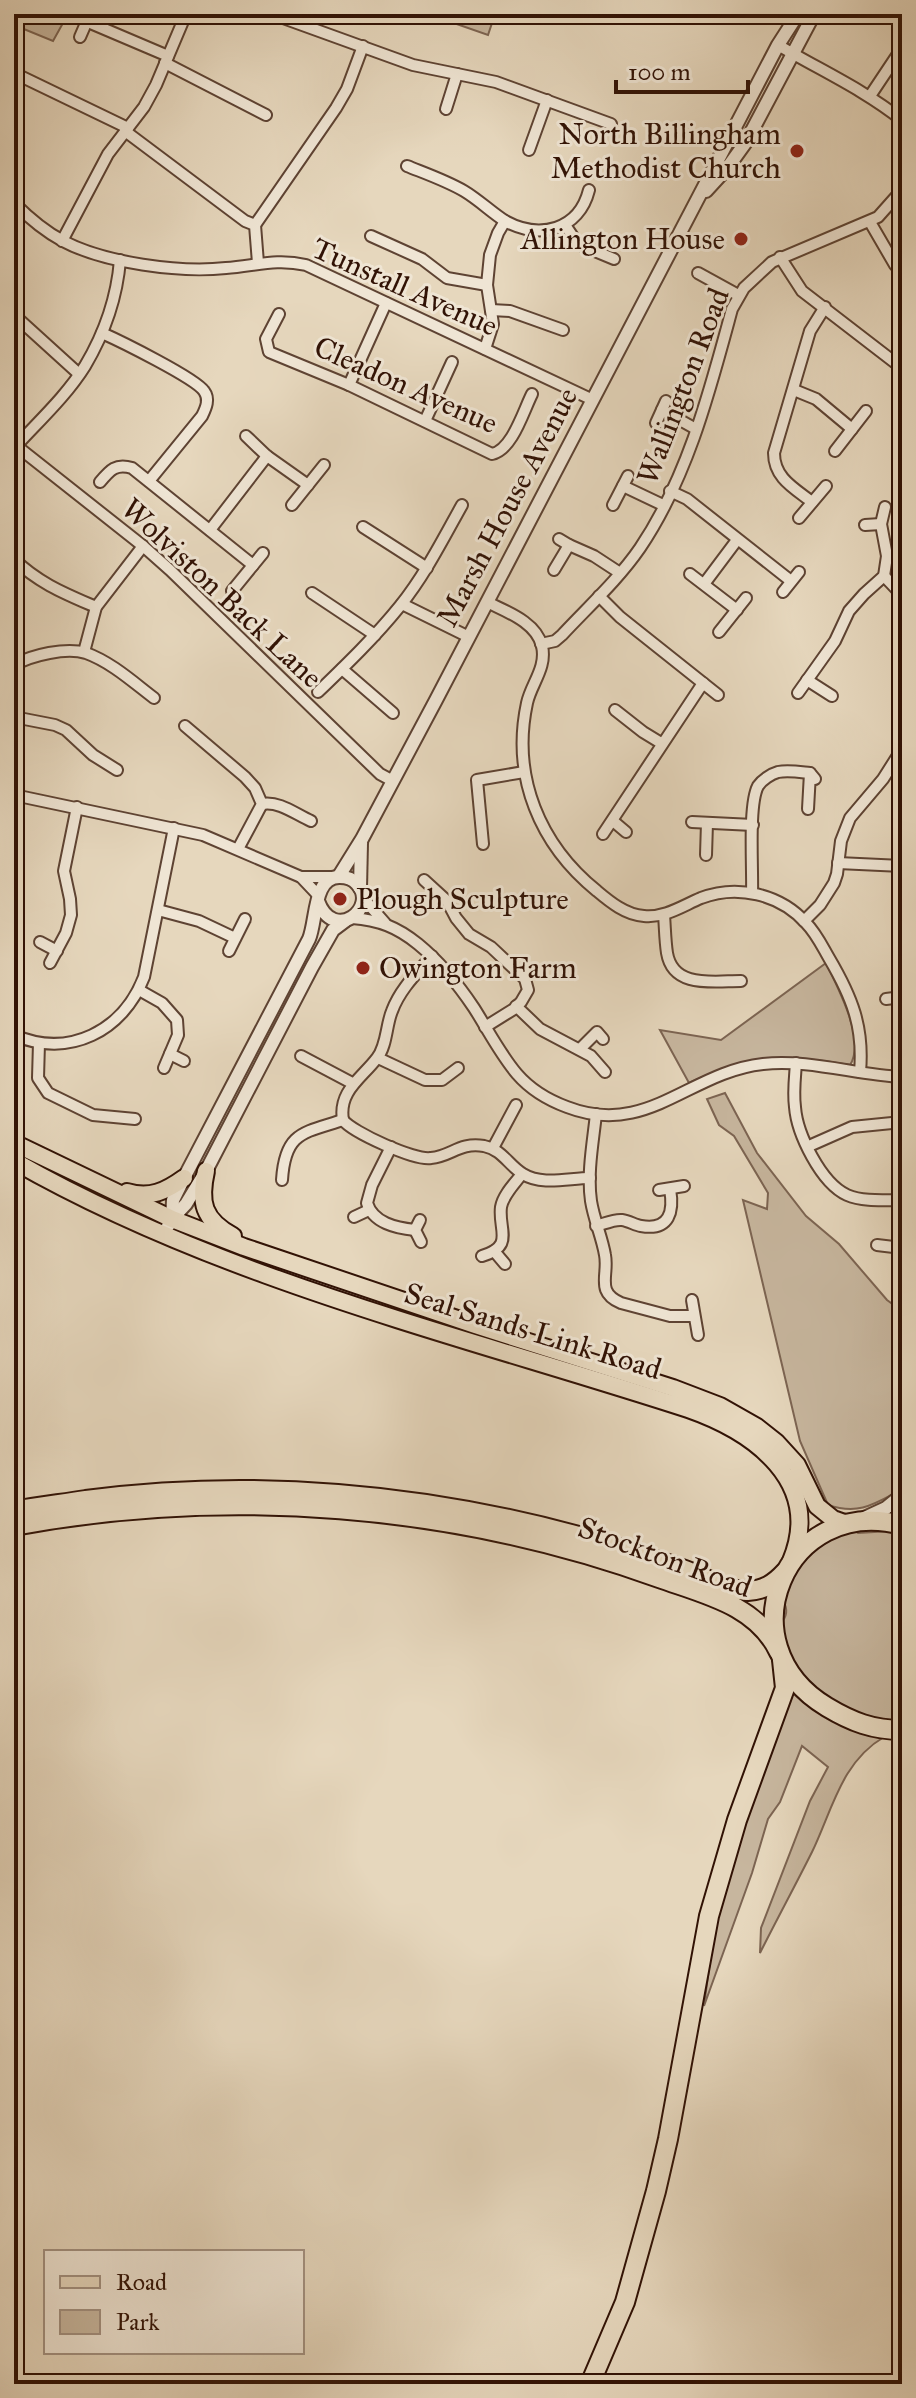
<svg xmlns="http://www.w3.org/2000/svg" width="916" height="2398" font-family="'IM FELL Great Primer',serif">
	<style>
		.green { fill: #c7b69e; stroke: #7c6452; stroke-width: 2 }
		.lines { fill: none; stroke-linecap: round; stroke-linejoin: round }
		.minor-casing { stroke: #5e4333; stroke-width: 14 }
		.tertiary-casing { stroke: #5e4333; stroke-width: 16 }
		.primary-casing { stroke: #311205; stroke-width: 20 }
		.trunk-casing { stroke: #311205; stroke-width: 22 }
		.minor { stroke: #efe5d4; stroke-width: 10 }
		.tertiary { stroke: #efe5d4; stroke-width: 12 }
		.primary { stroke: #e6d7bd; stroke-width: 16 }
		.trunk { stroke: #e6d7bd; stroke-width: 18 }
		.poi-dot { fill: #8f2418; stroke: #efe5d4; stroke-width: 3 }
		.labels { text-anchor: middle; stroke-width: 6; stroke-linejoin: round; paint-order: stroke }
		.poi-label { font-size: 30px; fill: #311205; stroke: #efe5d4; text-anchor: end }
		.street-label { font-size: 30px; fill: #311205; stroke: #efe5d4 }
	</style>
	<rect width="100%" height="100%" fill="#e6d7bd"/>
	<filter id="stains"><feTurbulence type="fractalNoise" baseFrequency=".0025" numOctaves="4"/><feColorMatrix values="0 0 0 0 .2 0 0 0 0 .09 0 0 0 0 .02 0 0 0 .5 -.17"/></filter>
	<radialGradient id="worn" r=".72"><stop offset=".6" stop-color="#630" stop-opacity="0"/><stop offset="1" stop-color="#630" stop-opacity=".3"/></radialGradient>
	<g class="green">
		<polygon points="14,14 68,14 53,41 14,25"/>
		<polygon points="428,14 495,14 488,35"/>
		<path d="M826 963C838 988 866 1040 850 1065 787 1054 748 1055 689 1083L660 1030 721 1040Z"/>
		<path d="M725 1093 757 1153 806 1216 839 1244 887 1300 902 1311V1487L899 1491C873 1505 858 1515 828 1505L800 1441 743 1200 767 1209 768 1193 734 1136 719 1125 707 1099Z"/>
		<path d="M853 1529 858 1533 891 1531 902 1535V1721C896 1722 889 1724 883 1723 860 1721 810 1690 797 1671 788 1656 784 1641 780 1624 787 1617 788 1609 783 1601 794 1562 817 1544 853 1529Z"/>
		<path d="M790 1687 884 1737C841 1762 832 1811 812 1852 795 1886 777 1919 760 1953L761 1928 810 1801 828 1767 802 1746 780 1802 768 1819 752 1873 704 2006 717 1908Z"/>
	</g>
	<g class="lines">
		<defs>
			<g id="minor">
				<polyline points="272,14 413,65 496,82 611,124"/>
				<polyline points="88,22 168,56"/>
				<polyline points="80,37 90,14"/>
				<path d="M778 45C820 70 863 89 902 120"/>
				<polyline points="165,63 266,115"/>
				<polyline points="14,73 128,128"/>
				<polyline points="870,96 902,48"/>
				<polyline points="446,109 457,74"/>
				<polyline points="125,131 245,221 255,225 258,263"/>
				<polyline points="529,150 547,100"/>
				<path d="M407 166C427 174 447 181 464 191 479 200 491 212 505 221 540 240 579 230 589 190"/>
				<path d="M14 203C29 218 44 231 63 241 104 263 180 273 226 268 255 266 276 258 306 265L593 400"/>
				<polyline points="870,222 895,265 902,273"/>
				<polyline points="255,225 336,108 347,89 363,46"/>
				<polyline points="565,225 578,244 614,259"/>
				<polyline points="371,236 422,259 447,278 487,285"/>
				<polyline points="62,241 108,154 144,107 156,85 186,14"/>
				<polyline points="780,257 802,291 902,368"/>
				<polyline points="698,273 738,295"/>
				<polyline points="491,310 510,311 563,330"/>
				<path d="M279 314 266 339 269 352 349 385 492 454C512 450 523 412 532 394"/>
				<polyline points="14,315 79,374"/>
				<path d="M102 333C120 341 195 378 204 391 210 399 206 408 202 416L149 481"/>
				<polyline points="485,349 493,324 487,285 490,255 498,233 505,221"/>
				<polyline points="349,385 386,303"/>
				<polyline points="794,390 816,399 852,429"/>
				<polyline points="662,410 696,429"/>
				<polyline points="425,421 452,362"/>
				<polyline points="656,423 666,401"/>
				<polyline points="246,436 267,456 308,485"/>
				<polyline points="14,444 143,546 170,570 380,774 393,781"/>
				<path d="M16 446C39 421 67 395 85 366 104 334 117 297 120 260"/>
				<polyline points="835,451 866,411"/>
				<path d="M100 482C110 470 116 463 132 468L253 565"/>
				<polyline points="623,486 663,505"/>
				<polyline points="670,491 687,499 791,581"/>
				<path d="M812 502C794 488 774 478 774 453L810 331 825 307"/>
				<polyline points="292,505 324,465"/>
				<polyline points="613,505 628,476"/>
				<polyline points="799,518 826,486"/>
				<polyline points="865,525 881,524"/>
				<polyline points="363,527 427,568"/>
				<polyline points="210,530 267,456"/>
				<polyline points="569,545 594,556 620,573"/>
				<path d="M14 559C38 583 66 594 96 607"/>
				<polyline points="554,570 569,545 559,539"/>
				<polyline points="690,574 737,610"/>
				<polyline points="884,576 902,595"/>
				<polyline points="704,584 737,540"/>
				<polyline points="232,591 263,553"/>
				<polyline points="783,592 799,572"/>
				<polyline points="312,593 375,635"/>
				<polyline points="599,596 620,617 718,695"/>
				<path d="M487 602C507 612 536 622 542 646 547 668 531 684 527 703 511 777 540 845 597 891 610 902 626 915 644 916 665 918 682 906 701 898 737 884 780 894 806 923 816 933 822 946 829 958 852 997 864 1027 860 1072"/>
				<polyline points="402,604 469,637"/>
				<polyline points="719,632 746,598"/>
				<path d="M541 644 555 641 562 635C588 607 618 580 640 548 688 477 710 390 732 309L744 288 772 262 878 217 902 190"/>
				<polyline points="84,652 96,607 143,546"/>
				<path d="M14 665C32 655 66 647 86 653 111 662 133 682 154 698"/>
				<polyline points="342,669 393,713"/>
				<polyline points="807,680 832,696"/>
				<path d="M318 692C346 665 375 637 400 606 425 575 443 539 462 505"/>
				<polyline points="798,693 835,641 849,611 864,594 884,576 887,556 881,524 885,507"/>
				<polyline points="615,710 643,732 661,743"/>
				<polyline points="14,717 55,725 66,730 93,755 117,770"/>
				<polyline points="185,726 245,777 255,788 262,804 238,849"/>
				<polyline points="14,795 203,835 301,877 318,895"/>
				<path d="M262 804C280 801 295 814 311 821"/>
				<polyline points="808,809 810,773"/>
				<polyline points="613,821 626,832"/>
				<polyline points="692,822 753,825"/>
				<polyline points="603,834 703,683"/>
				<polyline points="483,844 477,780 524,772"/>
				<polyline points="706,855 707,823"/>
				<polyline points="838,863 902,866"/>
				<polyline points="301,877 334,877"/>
				<polyline points="424,880 447,901 456,918 469,934 491,947 525,979 528,990 521,1002 514,1009 485,1027"/>
				<path d="M752 893C753 869 748 805 758 786 762 780 771 774 778 772 788 770 800 772 810 773L815 779"/>
				<polyline points="363,898 385,923"/>
				<polyline points="158,910 199,921 235,938"/>
				<path d="M664 915C665 927 665 940 667 953 673 989 714 981 741 981"/>
				<path d="M352 918C379 920 397 927 418 944 440 962 458 984 474 1008 488 1030 500 1054 517 1074 530 1089 548 1100 567 1107 647 1138 689 1072 763 1064 810 1059 856 1075 902 1077"/>
				<polyline points="804,921 820,905 834,883 837,874 841,841 850,818 883,779 902,749"/>
				<polyline points="40,942 57,951"/>
				<polyline points="229,951 245,919"/>
				<polyline points="50,963 66,933 71,915 70,899 64,871 77,807"/>
				<polyline points="139,990 162,1003 177,1020 178,1035 164,1068"/>
				<polyline points="886,999 902,997"/>
				<polyline points="516,1006 540,1029 591,1056 605,1072"/>
				<path d="M14 1035C69 1059 123 1031 144 977L174 828"/>
				<polyline points="39,1043 38,1078 48,1093 93,1115 135,1119"/>
				<polyline points="580,1049 597,1032 603,1039"/>
				<polyline points="170,1054 184,1061"/>
				<polyline points="301,1056 352,1083"/>
				<polyline points="378,1058 425,1080 442,1080 458,1068"/>
				<path d="M796 1063C795 1078 793 1092 795 1107 797 1134 821 1183 847 1195 863 1202 884 1200 902 1200"/>
				<path d="M596 1114C593 1142 587 1173 591 1201 594 1220 602 1237 605 1255 609 1275 595 1292 621 1303L670 1316H694"/>
				<path d="M343 1120C352 1132 415 1161 431 1158 452 1156 459 1142 484 1146 503 1150 508 1165 523 1174 542 1186 569 1178 590 1178"/>
				<path d="M343 1120C338 1091 362 1078 377 1058 387 1046 386 1025 392 1011 400 989 417 973 432 956"/>
				<polyline points="809,1146 852,1127 902,1122"/>
				<path d="M391 1147 372 1185 367 1203C373 1223 396 1228 415 1230"/>
				<polyline points="493,1148 516,1105"/>
				<path d="M282 1180C285 1132 303 1133 343 1120"/>
				<polyline points="659,1190 684,1186"/>
				<polyline points="354,1217 369,1210"/>
				<polyline points="420,1220 415,1230 421,1242"/>
				<path d="M596 1226C604 1224 614 1219 622 1220 629 1221 635 1225 641 1226 670 1231 674 1211 670 1189"/>
				<polyline points="877,1245 902,1248"/>
				<polyline points="494,1251 505,1264"/>
				<path d="M482 1256C515 1246 498 1230 501 1207 503 1195 515 1183 522 1174"/>
				<polyline points="692,1300 698,1335"/>
			</g>
			<g id="tertiary">
				<polyline points="706,191 728,167 746,142 814,14"/>
				<polyline points="339,876 362,839 436,700 778,45 798,14"/>
				<polyline points="360,888 361,843"/>
				<polyline points="172,1219 186,1204 206,1171 312,967 333,930 345,921"/>
				<path d="M168 1226 172 1219 173 1200 184 1178 309 939C317 920 313 876 340 877 347 877 353 879 357 884 379 907 334 944 318 901"/>
				<polyline points="860,1520 886,1508 902,1495"/>
			</g>
			<g id="primary">
				<polyline points="14,1143 172,1219 244,1247 475,1325 673,1388 720,1406 757,1427 776,1442 797,1465 817,1506 833,1519 847,1524"/>
				<path d="M14 1161C220 1279 463 1336 688 1409 754 1432 824 1482 791 1561"/>
				<path d="M206 1171C199 1202 203 1220 233 1236"/>
				<path d="M127 1192C150 1199 166 1191 184 1178"/>
			</g>
			<g id="trunk">
				<path d="M14 1511C38 1506 62 1504 86 1500 253 1478 424 1493 586 1538 620 1548 652 1558 685 1570 704 1577 727 1591 748 1591 764 1590 774 1584 785 1572"/>
				<path d="M902 1525C786 1494 722 1644 827 1707 852 1722 873 1730 902 1730"/>
				<path d="M14 1526C227 1486 455 1504 659 1578 704 1594 757 1605 779 1652"/>
				<polyline points="590,2384 625,2302 656,2191 668,2139 709,1916 737,1820 785,1688 782,1660"/>
			</g>
		</defs>
		<use href="#minor" class="minor-casing"/>
		<use href="#tertiary" class="tertiary-casing"/>
		<use href="#primary" class="primary-casing"/>
		<use href="#trunk" class="trunk-casing"/>
		<use href="#minor" class="minor"/>
		<use href="#tertiary" class="tertiary"/>
		<use href="#primary" class="primary"/>
		<use href="#trunk" class="trunk"/>
	</g>
	<g class="poi-dot">
		<circle cx="797" cy="151" r="8"/>
		<circle cx="741" cy="239" r="8"/>
		<circle cx="340" cy="899" r="8"/>
		<circle cx="363" cy="968" r="8"/>
	</g>
	<g class="labels">
		<g class="poi-label">
			<text x="781" y="144">North Billingham<tspan x="781" dy="34">Methodist Church</tspan></text>
			<text x="725" y="249">Allington House</text>
			<text x="356" y="909" text-anchor="start">Plough Sculpture</text>
			<text x="379" y="978" text-anchor="start">Owington Farm</text>
		</g>
		<g class="street-label">
			<text transform="translate(405 287) rotate(24)" y="10">Tunstall Avenue</text>
			<text transform="translate(406 385) rotate(24)" y="10">Cleadon Avenue</text>
			<text transform="translate(683 386) rotate(-69)" y="10">Wallington Road</text>
			<text transform="translate(507 507) rotate(-62)" y="10">Marsh House Avenue</text>
			<text transform="translate(222 593) rotate(43)" y="10">Wolviston Back Lane</text>
			<text transform="translate(533 1331) rotate(17)" y="10">Seal Sands Link Road</text>
			<text transform="translate(665 1557) rotate(20)" y="10">Stockton Road</text>
		</g>
	</g>
	<rect width="916" height="2398" fill="none" stroke="#e6d7bd" stroke-width="48"/>
	<rect x="16" y="16" width="884" height="2366" fill="none" stroke="#311205" stroke-width="4"/>
	<rect x="24" y="24" width="868" height="2350" fill="none" stroke="#311205" stroke-width="2"/>
	<rect x="44" y="2250" width="260" height="104" fill="#efe5d4" stroke="#a39181" stroke-width="2"/>
	<rect x="60" y="2276" width="40" height="12" fill="#e6d7bd" stroke="#a39181" stroke-width="2"/>
	<text x="116" y="2290" font-size="24" fill="#311205">Road</text>
	<rect x="60" y="2310" width="40" height="24" fill="#c7b69e" stroke="#a39181" stroke-width="2"/>
	<text x="116" y="2330" font-size="24" fill="#311205">Park</text>
	<path d="M616 80v12h132v-12" fill="none" stroke="#311205" stroke-width="4"/>
	<text x="628" y="80" font-size="24" fill="#311205" stroke="#efe5d4" stroke-width="6" paint-order="stroke">100 m</text>
	<rect width="100%" height="100%" filter="url(#stains)"/>
	<rect width="100%" height="100%" fill="url(#worn)"/>
</svg>
